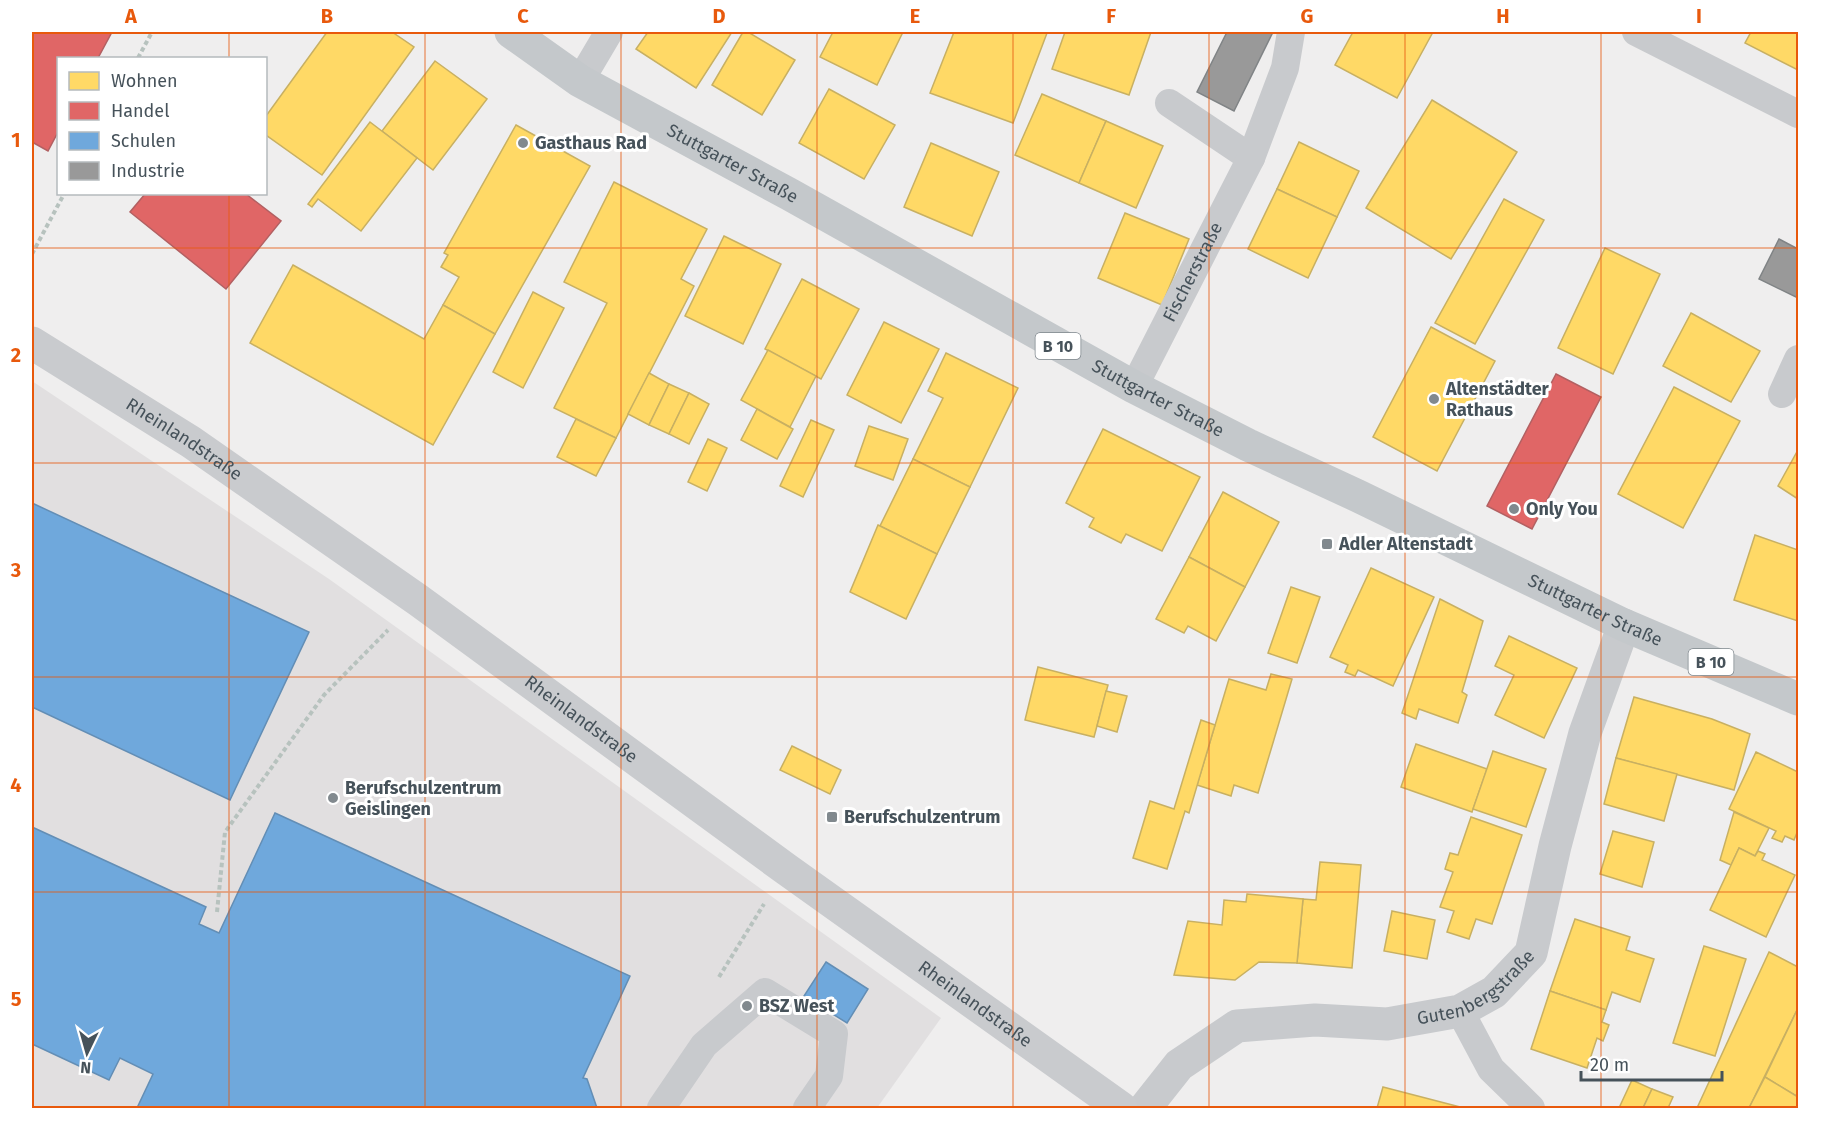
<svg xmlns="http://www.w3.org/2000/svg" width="1830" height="1140" font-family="'Fira Sans',sans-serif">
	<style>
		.education { fill: #e1dfe0 }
		.homes { fill: #ffd966; stroke: #c8b062; stroke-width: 1.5 }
		.shops { fill: #e06666; stroke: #b26062; stroke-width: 1.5 }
		.schools { fill: #6fa8dc; stroke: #638eb5; stroke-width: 1.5 }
		.industry { fill: #999; stroke: #808486; stroke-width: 1.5 }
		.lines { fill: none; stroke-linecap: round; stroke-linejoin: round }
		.path { stroke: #b7c2be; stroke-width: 4; stroke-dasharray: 4.5 3; stroke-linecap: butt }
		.service { stroke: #c8cacd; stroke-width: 28 }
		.minor { stroke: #c8cacd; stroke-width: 33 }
		.secondary { stroke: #c9cbce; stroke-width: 33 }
		.primary { stroke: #c4c8cb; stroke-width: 33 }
		.grid { fill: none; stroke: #e8590c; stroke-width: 1.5; stroke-opacity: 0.55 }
		.poi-dot { fill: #81898e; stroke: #fff; stroke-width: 2 }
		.labels { text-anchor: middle; stroke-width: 6; stroke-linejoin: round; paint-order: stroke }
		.shield { fill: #fff; stroke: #7e868c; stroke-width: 1.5 }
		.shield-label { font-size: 16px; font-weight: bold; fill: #46525a }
		.poi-label { font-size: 18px; font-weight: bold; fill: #46525a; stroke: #fff; text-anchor: start }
		.street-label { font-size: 18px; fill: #46525a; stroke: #fff }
		.neatline { fill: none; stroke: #e8590c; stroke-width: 2 }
		.grid-label { font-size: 20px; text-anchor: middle; font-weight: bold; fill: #e8590c }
	</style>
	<rect width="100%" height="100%" fill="#efeeee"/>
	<polygon class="education" points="32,381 329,579 941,1018 877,1108 32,1108"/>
	<g class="homes">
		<polygon points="327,32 392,32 414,47 322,175 266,135 266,116"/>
		<polygon points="648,32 732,32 696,88 636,49"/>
		<polygon points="743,32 748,32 795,60 762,115 712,85"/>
		<polygon points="833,32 903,32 877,85 820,57"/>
		<polygon points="954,32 1047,33 1013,123 930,93"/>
		<polygon points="1065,32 1151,32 1129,95 1052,69"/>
		<polygon points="1353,32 1433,32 1397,98 1335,65"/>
		<polygon points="1751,32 1798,32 1798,70 1745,43"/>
		<polygon points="435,61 487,99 433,170 382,131"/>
		<polygon points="829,89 895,125 864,179 799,143"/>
		<polygon points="1042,94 1106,121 1079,183 1015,155"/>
		<polygon points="1432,100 1517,152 1451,259 1366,208"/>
		<polygon points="1106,121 1163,146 1136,208 1079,183"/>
		<polygon points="370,122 417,158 361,231 318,199 312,207 308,204"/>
		<polygon points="516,125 590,166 495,334 443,305 459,277 441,267 448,255 444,253"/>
		<polygon points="1299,142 1359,171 1337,217 1277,189"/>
		<polygon points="931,143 999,172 972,236 904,207"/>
		<polygon points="614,182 707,229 681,279 694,286 616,438 554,408 607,303 564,282"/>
		<polygon points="1277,189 1337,217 1308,278 1248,249"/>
		<polygon points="1504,199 1544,220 1475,344 1435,323"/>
		<polygon points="1125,213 1189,239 1162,305 1098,278"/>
		<polygon points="724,236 781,264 743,344 685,316"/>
		<polygon points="1605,248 1660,274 1613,374 1558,348"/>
		<polygon points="293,265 424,339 443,305 495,334 433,445 250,343"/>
		<polygon points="802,279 859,309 821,379 765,349"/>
		<polygon points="533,292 564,308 523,388 493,372"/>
		<polygon points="1691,313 1760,351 1731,402 1663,366"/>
		<polygon points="884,322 939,349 901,423 847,395"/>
		<polygon points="1431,327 1495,361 1437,471 1373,437"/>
		<polygon points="768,350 816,376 790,427 741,400"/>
		<polygon points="946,353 1018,388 970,487 913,459 943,398 928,391"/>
		<polygon points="649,373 669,384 649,425 628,414"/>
		<polygon points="669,384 689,393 669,434 649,425"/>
		<polygon points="1674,387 1740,421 1683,528 1618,494"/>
		<polygon points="689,393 709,404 689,444 669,434"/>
		<polygon points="757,409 793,429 777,459 741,440"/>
		<polygon points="576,419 616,438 596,476 557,457"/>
		<polygon points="811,420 834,430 803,497 780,486"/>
		<polygon points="869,426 908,439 893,480 855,466"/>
		<polygon points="1103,429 1200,477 1162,551 1126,534 1121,543 1089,527 1094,518 1066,503"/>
		<polygon points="708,439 727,448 707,491 688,482"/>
		<polygon points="1798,450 1798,499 1778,486"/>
		<polygon points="913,459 970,487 937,554 880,526"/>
		<polygon points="1223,492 1279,522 1245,587 1189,557"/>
		<polygon points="878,525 937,554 906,619 850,592"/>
		<polygon points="1755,535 1798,550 1798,621 1734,600"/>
		<polygon points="1189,557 1245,587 1216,641 1188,626 1184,633 1156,619"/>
		<polygon points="1371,568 1434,597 1393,686 1358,670 1355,676 1345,672 1348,665 1330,657"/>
		<polygon points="1291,587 1320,597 1297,663 1268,653"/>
		<polygon points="1440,599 1483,621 1462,692 1467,695 1458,723 1419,709 1416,719 1402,713"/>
		<polygon points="1509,636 1577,668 1544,738 1495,715 1514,675 1495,666"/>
		<polygon points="1038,667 1108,685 1094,737 1025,720"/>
		<polygon points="1271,674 1292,679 1258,793 1234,785 1231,796 1197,785 1229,679 1266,690"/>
		<polygon points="1106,691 1127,696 1117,732 1097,726"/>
		<polygon points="1634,697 1712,719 1750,734 1734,790 1616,758"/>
		<polygon points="1201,720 1215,725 1189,813 1185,811 1167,869 1133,858 1150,801 1174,809"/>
		<polygon points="1416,744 1487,769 1472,812 1401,787"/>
		<polygon points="792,746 841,770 830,794 780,770"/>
		<polygon points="1493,751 1546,769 1526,827 1473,809"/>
		<polygon points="1756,752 1798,772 1798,830 1794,840 1785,836 1782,842 1772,838 1776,831 1729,809"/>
		<polygon points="1616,758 1677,774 1664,821 1604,804"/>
		<polygon points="1734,812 1769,828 1755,856 1739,848 1731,865 1720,860"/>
		<polygon points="1471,817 1522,835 1492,924 1476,919 1469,939 1447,932 1454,911 1440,907 1453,872 1445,869 1450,853 1458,855"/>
		<polygon points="1613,831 1654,842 1642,887 1600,874"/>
		<polygon points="1739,848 1755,856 1758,851 1765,854 1762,860 1795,875 1766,937 1710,910"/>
		<polygon points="1320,862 1361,865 1352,968 1297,963 1303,899 1316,900"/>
		<polygon points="1247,894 1303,899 1297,963 1259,962 1235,980 1174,975 1188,921 1222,925 1224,900 1246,902"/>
		<polygon points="1392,911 1435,920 1427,959 1384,951"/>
		<polygon points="1575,919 1630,937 1626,950 1654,959 1640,1002 1612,992 1606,1010 1550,991"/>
		<polygon points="1704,946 1746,959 1715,1056 1673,1043"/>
		<polygon points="1769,952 1798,967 1798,1008 1749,1108 1697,1108"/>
		<polygon points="1550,991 1606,1010 1602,1022 1609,1025 1603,1041 1597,1038 1587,1068 1531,1049"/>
		<polygon points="1798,1008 1798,1097 1765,1077"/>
		<polygon points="1765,1077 1798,1097 1798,1108 1749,1108"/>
		<polygon points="1632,1080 1652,1089 1643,1108 1619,1108"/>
		<polygon points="1383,1087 1464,1108 1377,1108"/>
		<polygon points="1652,1089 1673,1097 1668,1108 1643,1108"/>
	</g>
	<g class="shops">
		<polygon points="32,32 112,32 98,58 58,58 58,132 48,151 32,142"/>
		<polygon points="145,194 246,194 281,221 226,289 130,212"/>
		<polygon points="1556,374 1601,397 1532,529 1487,506"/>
	</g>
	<g class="schools">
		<polygon points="32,503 309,632 230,800 32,707"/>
		<polygon points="275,813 630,976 583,1078 587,1079 597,1108 137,1108 153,1074 120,1058 109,1080 32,1044 32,827 206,907 199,924 219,933"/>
		<polygon points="826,962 868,989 847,1023 804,996"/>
	</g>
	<g class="industry">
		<polygon points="1227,32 1273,32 1234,111 1197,92"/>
		<polygon points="1779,239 1798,249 1798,293 1796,297 1759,279"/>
	</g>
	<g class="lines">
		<g class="path">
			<polyline points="138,58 152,32"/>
			<polyline points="32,254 64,194"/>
			<polyline points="217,912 225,832 324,695 388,630"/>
			<polyline points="719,977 764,904"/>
		</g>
		<g class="service">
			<polyline points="1636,32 1798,114"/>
			<polyline points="580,81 609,32"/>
			<polyline points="1169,103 1251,158"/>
			<path id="s1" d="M1134 387 1251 158 1285 68 1291 32"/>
			<polyline points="1782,394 1798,359"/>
			<polyline points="1460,1011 1491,1069 1531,1108"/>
			<polyline points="661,1108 704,1045 765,992 834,1034 829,1076 807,1108"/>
		</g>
		<path class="minor" id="s2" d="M1145 1108 1179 1065 1237 1026 1315 1020 1387 1024 1460 1011 1494 992 1531 953 1555 846 1585 733 1624 625"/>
		<path class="secondary" id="s3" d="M32 343 191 442 418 600 786 869 1121 1108"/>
		<path class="primary" id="s4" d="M511 32 580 81 789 194 1134 387 1248 445 1358 496 1624 625 1798 699"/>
	</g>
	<path class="grid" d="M229 32V58M425 32V1108M621 32V1108M817 32V1108M1013 32V1108M1209 32V1108M1405 32V1108M1601 32V1108M229 194V1108M32 248H1798M32 463H1798M32 677H1798M32 892H1798"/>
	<g class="poi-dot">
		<circle cx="523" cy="143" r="6"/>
		<circle cx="1434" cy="399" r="6"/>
		<circle cx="1514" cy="509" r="6"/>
		<rect x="1321" y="538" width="12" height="12" rx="3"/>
		<circle cx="333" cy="798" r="6"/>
		<rect x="826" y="811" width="12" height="12" rx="3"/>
		<circle cx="747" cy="1006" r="6"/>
	</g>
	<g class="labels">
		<g class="shield">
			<rect x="1035.5" y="333" width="45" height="26" rx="4.5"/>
			<rect x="1688.5" y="649" width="45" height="26" rx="4.5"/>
		</g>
		<g class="shield-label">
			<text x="1058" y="352">B 10</text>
			<text x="1711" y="668">B 10</text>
		</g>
		<g class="poi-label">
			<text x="535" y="149">Gasthaus Rad</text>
			<text x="1446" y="395">Altenstädter<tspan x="1446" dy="21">Rathaus</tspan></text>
			<text x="1526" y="515">Only You</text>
			<text x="1339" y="550">Adler Altenstadt</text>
			<text x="345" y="794">Berufschulzentrum<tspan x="345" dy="21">Geislingen</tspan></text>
			<text x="844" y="823">Berufschulzentrum</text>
			<text x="759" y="1012">BSZ West</text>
		</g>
		<g class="street-label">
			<text dy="6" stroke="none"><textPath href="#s4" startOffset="258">Stuttgarter Straße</textPath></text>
			<text dy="6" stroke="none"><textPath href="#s1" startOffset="129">Fischerstraße</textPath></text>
			<text dy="6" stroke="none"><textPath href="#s4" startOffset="744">Stuttgarter Straße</textPath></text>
			<text dy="6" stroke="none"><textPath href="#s3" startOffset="180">Rheinlandstraße</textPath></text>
			<text dy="6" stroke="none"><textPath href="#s4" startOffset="1230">Stuttgarter Straße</textPath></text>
			<text dy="6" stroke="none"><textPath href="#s3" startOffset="666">Rheinlandstraße</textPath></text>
			<text dy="6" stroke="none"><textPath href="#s2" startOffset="374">Gutenbergstraße</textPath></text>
			<text dy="6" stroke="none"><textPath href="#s3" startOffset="1152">Rheinlandstraße</textPath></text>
		</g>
	</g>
	<rect width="1830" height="1140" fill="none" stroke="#ffffff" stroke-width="66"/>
	<rect x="57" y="57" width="210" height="138" fill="#ffffff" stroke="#b5babd" stroke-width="1.5"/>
	<rect x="69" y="72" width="30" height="18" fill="#ffd966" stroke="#b5babd" stroke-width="1.5"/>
	<text x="111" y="87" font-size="18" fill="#46525a">Wohnen</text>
	<rect x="69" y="102" width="30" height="18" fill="#e06666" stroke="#b5babd" stroke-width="1.5"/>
	<text x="111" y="117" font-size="18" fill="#46525a">Handel</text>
	<rect x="69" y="132" width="30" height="18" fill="#6fa8dc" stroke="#b5babd" stroke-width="1.5"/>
	<text x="111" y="147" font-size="18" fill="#46525a">Schulen</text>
	<rect x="69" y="162" width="30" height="18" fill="#999999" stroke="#b5babd" stroke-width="1.5"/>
	<text x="111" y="177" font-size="18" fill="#46525a">Industrie</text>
	<g transform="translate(87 1053) rotate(185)" stroke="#ffffff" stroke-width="4.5" paint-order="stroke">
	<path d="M0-4.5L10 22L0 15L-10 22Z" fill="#46525a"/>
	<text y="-9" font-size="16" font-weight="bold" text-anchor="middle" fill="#46525a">N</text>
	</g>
	<path d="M1581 1071v9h141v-9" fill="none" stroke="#46525a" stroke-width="3"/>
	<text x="1590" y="1071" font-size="18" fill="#46525a" stroke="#ffffff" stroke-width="4.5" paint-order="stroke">20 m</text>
	<rect x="33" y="33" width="1764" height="1074" class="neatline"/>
	<g class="grid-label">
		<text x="131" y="23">A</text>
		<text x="327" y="23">B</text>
		<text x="523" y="23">C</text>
		<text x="719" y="23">D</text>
		<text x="915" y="23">E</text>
		<text x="1111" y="23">F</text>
		<text x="1307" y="23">G</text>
		<text x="1503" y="23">H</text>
		<text x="1699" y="23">I</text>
		<text x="16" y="147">1</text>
		<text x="16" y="362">2</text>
		<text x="16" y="577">3</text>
		<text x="16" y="792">4</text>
		<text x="16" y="1006">5</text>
	</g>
</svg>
